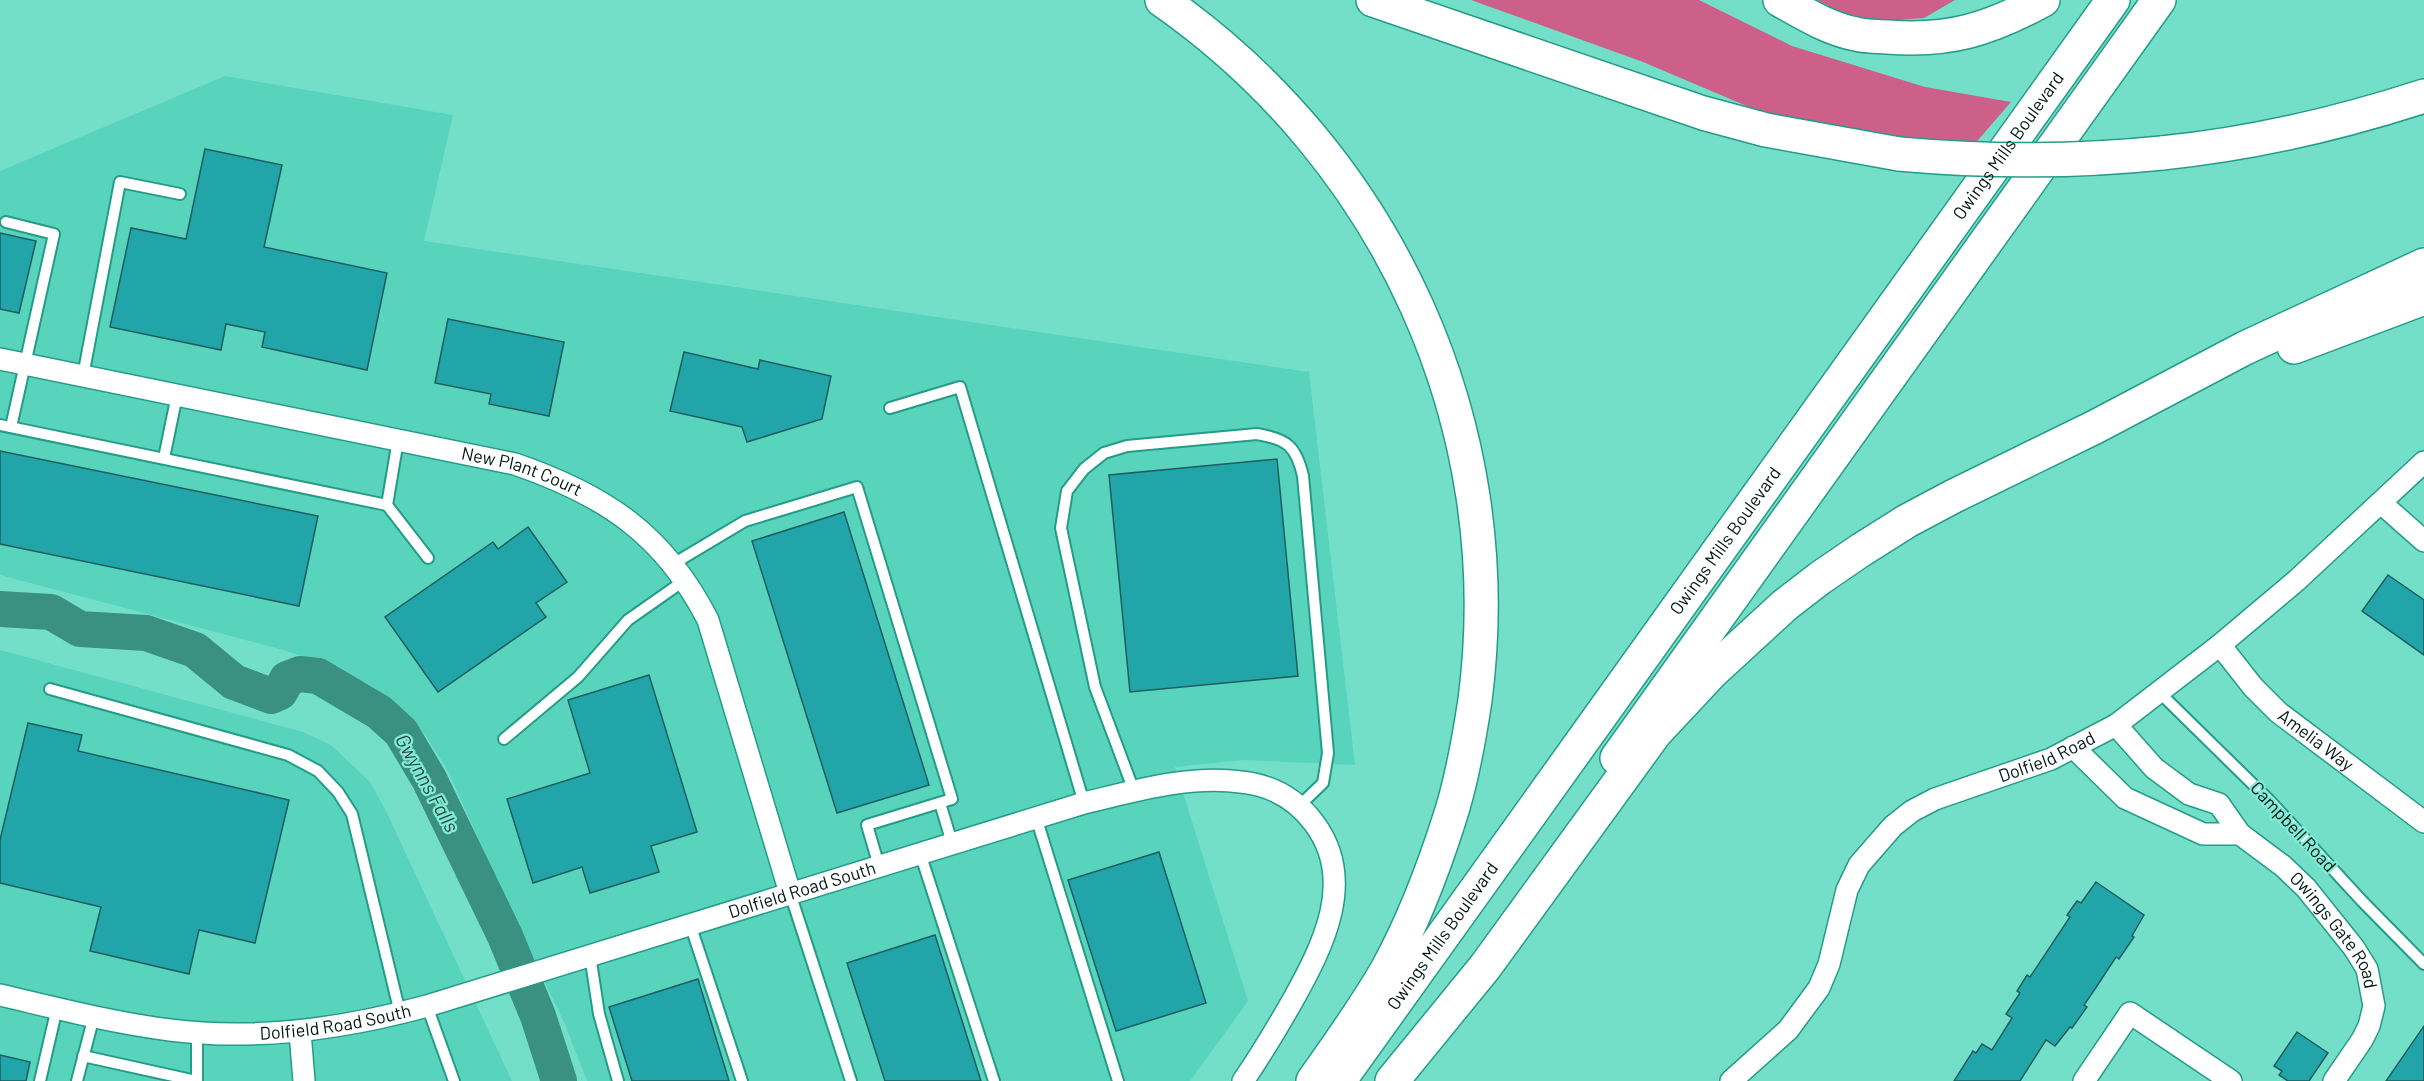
<svg xmlns="http://www.w3.org/2000/svg" width="2424" height="1081" font-family="Barlow,sans-serif">
	<style>
		.built { fill: #58d4bd }
		.forest { fill: #cc6088 }
		.lines { fill: none; stroke-linecap: round; stroke-linejoin: round }
		.river { stroke: #3b9181; stroke-width: 36 }
		.building { fill: #21a5a9; stroke: #1d5d60; stroke-width: 1.5 }
		.service-casing { stroke: #249c88; stroke-width: 14 }
		.minor-casing { stroke: #249c88; stroke-width: 24 }
		.primary-casing { stroke: #249c88; stroke-width: 36 }
		.motorway-casing { stroke: #249c88; stroke-width: 36 }
		.service { stroke: #fff; stroke-width: 10 }
		.minor { stroke: #fff; stroke-width: 21 }
		.primary { stroke: #fff; stroke-width: 33 }
		.motorway { stroke: #fff; stroke-width: 33 }
		.motorway-bridge-casing { stroke: #249c88; stroke-width: 36; stroke-linecap: butt }
		.motorway-bridge { stroke: #fff; stroke-width: 33 }
		.labels { text-anchor: middle; stroke-width: 4.5; stroke-linejoin: round; paint-order: stroke }
		.street-label { font-size: 18px; fill: #011612; stroke: #80ecd6 }
		.water-label { font-size: 20px; font-style: italic; fill: #2a453f; stroke: #80ecd6 }
	</style>
	<rect width="100%" height="100%" fill="#73dfc9"/>
	<g class="built">
		<polygon points="225,76 453,115 424,241 1309,372 1355,765 1244,760 1175,767 1248,1001 1190,1081 587,1081 564,1022 516,923 448,771 426,736 402,711 370,685 332,666 280,649 0,575 0,171"/>
		<polygon points="0,650 303,732 331,745 370,782 386,811 512,1081 0,1081"/>
	</g>
	<g class="forest">
		<polygon points="1471,0 1699,0 1792,46 1925,87 2011,102 1971,148 1861,133 1775,118 1643,62"/>
		<polygon points="1817,0 1955,0 1924,18 1861,23"/>
	</g>
	<g class="lines">
		<polyline class="river" points="0,609 51,612 80,629 146,633 195,650 234,682 271,696 280,692 287,679 300,674 318,676 379,712 401,732 429,779 505,936 538,1016 559,1081"/>
	</g>
	<g class="building">
		<polygon points="205,149 282,165 264,247 387,273 367,370 262,347 265,332 226,324 221,350 110,327 131,228 186,239"/>
		<polygon points="0,233 36,241 19,313 0,309"/>
		<polygon points="448,319 564,342 549,416 489,404 491,394 435,383"/>
		<polygon points="684,352 758,369 760,360 831,376 822,419 747,442 742,427 670,411"/>
		<polygon points="0,451 318,516 299,606 0,544"/>
		<polygon points="1277,459 1298,676 1130,692 1109,475"/>
		<polygon points="844,512 929,785 837,813 752,541"/>
		<polygon points="528,527 567,582 536,603 546,617 438,692 385,617 493,542 498,549"/>
		<polygon points="2388,575 2424,600 2424,655 2362,611"/>
		<polygon points="649,675 697,832 651,846 659,872 590,893 582,867 533,883 507,799 590,773 568,700"/>
		<polygon points="28,723 82,735 78,751 289,800 255,943 199,930 189,974 90,951 101,907 0,883 0,840"/>
		<polygon points="1159,852 1206,1003 1116,1031 1068,880"/>
		<polygon points="2096,882 2144,915 2132,936 2134,937 2119,959 2116,957 2095,989 2084,1005 2087,1007 2072,1028 2070,1027 2055,1046 2046,1040 2020,1081 1954,1081 1973,1051 1976,1053 1982,1044 1992,1050 2012,1018 2006,1014 2020,993 2017,991 2027,975 2030,977 2070,917 2067,915 2077,901 2081,903"/>
		<polygon points="935,935 981,1081 885,1081 847,963"/>
		<polygon points="698,979 729,1081 632,1081 609,1007"/>
		<polygon points="2424,1026 2424,1081 2386,1081"/>
		<polygon points="2297,1032 2328,1053 2309,1081 2288,1081 2279,1075 2282,1071 2274,1066"/>
		<polygon points="0,1055 30,1062 26,1081 0,1081"/>
	</g>
	<g class="lines">
		<defs>
			<g id="service">
				<polyline points="6,222 54,234 11,427"/>
				<polyline points="83,376 120,182 180,194"/>
				<polyline points="890,408 960,387 1084,803"/>
				<polyline points="0,425 387,505"/>
				<polyline points="398,440 387,505 428,558"/>
				<polyline points="164,458 177,395"/>
				<polyline points="673,564 745,521 857,487 952,799 867,825 879,866"/>
				<polyline points="50,689 288,755 318,771 338,792 352,814 400,1013"/>
				<polyline points="2160,693 2270,801 2362,901 2424,964"/>
				<polyline points="504,739 578,677 628,620 685,580"/>
				<path d="M1134 791 1095 687 1061 528 1067 491 1084 469 1104 453 1127 446 1257 434C1287 439 1296 446 1303 476L1328 753 1323 783 1299 806"/>
				<polyline points="940,803 952,843"/>
				<polyline points="1036,817 1118,1081"/>
				<polyline points="920,853 994,1081"/>
				<polyline points="790,893 851,1081"/>
				<polyline points="690,924 742,1081"/>
				<polyline points="590,955 599,1014 618,1081"/>
				<polyline points="427,1006 454,1081"/>
				<polyline points="197,1033 197,1081"/>
				<polyline points="83,1056 196,1081"/>
				<polyline points="40,1081 57,1008"/>
				<polyline points="77,1081 94,1016"/>
			</g>
			<g id="minor">
				<path id="s1" d="M0 359 515 464C605 495 664 534 708 620L790 893"/>
				<polyline points="2381,503 2424,541"/>
				<path id="s2" d="M2220 645 2253 687 2278 712 2424 822"/>
				<path id="s3" d="M2116 725 2154 768 2189 794 2219 804 2240 834 2283 866 2306 888 2354 948 2367 969 2374 1006 2369 1026 2362 1040 2334 1081"/>
				<polyline points="2073,747 2125,798 2203,834 2240,834"/>
				<path id="s4" d="M0 995C56 1008 113 1023 170 1030 256 1041 343 1029 427 1006L1084 803C1135 791 1189 775 1241 782 1271 785 1296 799 1314 823 1357 880 1323 946 1293 1000 1277 1028 1261 1055 1243 1081"/>
				<polyline points="300,1032 304,1081"/>
				<path id="s5" d="M1731 1081 1788 1030 1819 988 1829 964 1847 890 1859 865 1893 826 1912 811 1935 799 2051 759 2116 725 2220 645 2296 581 2424 462"/>
				<polyline points="2084,1081 2130,1013 2231,1081"/>
			</g>
			<g id="primary">
				<polyline points="1617,758 2159,0"/>
				<path id="s6" d="M1339 1081 2113 0"/>
			</g>
			<g id="motorway">
				<path d="M1162 0C1388 158 1511 425 1475 700 1469 740 1462 781 1449 820 1433 870 1413 922 1388 968 1366 1007 1339 1044 1313 1081"/>
				<polyline points="1373,0 1703,113 1766,130 1899,154"/>
				<path d="M1780 0C1803 13 1829 29 1856 34 1866 37 1878 36 1888 37 1949 42 1990 29 2043 0"/>
				<path d="M2162 153C2252 144 2338 124 2424 96"/>
				<polyline points="2294,347 2424,298"/>
				<polyline points="1392,1081 1485,967 1655,733 1712,672 1785,605 1820,578 1861,550 1907,521 1954,496 2095,427 2245,348 2424,265"/>
			</g>
		</defs>
		<use href="#service" class="service-casing"/>
		<use href="#minor" class="minor-casing"/>
		<use href="#primary" class="primary-casing"/>
		<use href="#motorway" class="motorway-casing"/>
		<use href="#service" class="service"/>
		<use href="#minor" class="minor"/>
		<use href="#primary" class="primary"/>
		<use href="#motorway" class="motorway"/>
		<defs>
			<path id="motorway-bridge" d="M1899 154C1987 162 2074 162 2162 153"/>
		</defs>
		<use href="#motorway-bridge" class="motorway-bridge-casing"/>
		<use href="#motorway-bridge" class="motorway-bridge"/>
	</g>
	<g class="labels">
		<g class="street-label">
			<text dy="6" stroke="none"><textPath href="#s6" startOffset="1150">Owings Mills Boulevard</textPath></text>
			<text dy="6" stroke="none"><textPath href="#s1" startOffset="534">New Plant Court</textPath></text>
			<text dy="6" stroke="none"><textPath href="#s6" startOffset="664">Owings Mills Boulevard</textPath></text>
			<text dy="6" stroke="none"><textPath href="#s2" startOffset="136">Amelia Way</textPath></text>
			<text dy="6" stroke="none"><textPath href="#s5" startOffset="480">Dolfield Road</textPath></text>
			<text transform="translate(2293 827) rotate(47)" y="6">Campbell Road</text>
			<text dy="6" stroke="none"><textPath href="#s4" startOffset="826">Dolfield Road South</textPath></text>
			<text dy="6" stroke="none"><textPath href="#s3" startOffset="306">Owings Gate Road</textPath></text>
			<text dy="6" stroke="none"><textPath href="#s6" startOffset="178">Owings Mills Boulevard</textPath></text>
			<text dy="6" stroke="none"><textPath href="#s4" startOffset="340">Dolfield Road South</textPath></text>
		</g>
		<g class="water-label">
			<text transform="translate(427 783) rotate(61)" y="7">Gwynns Falls</text>
		</g>
	</g>
</svg>
